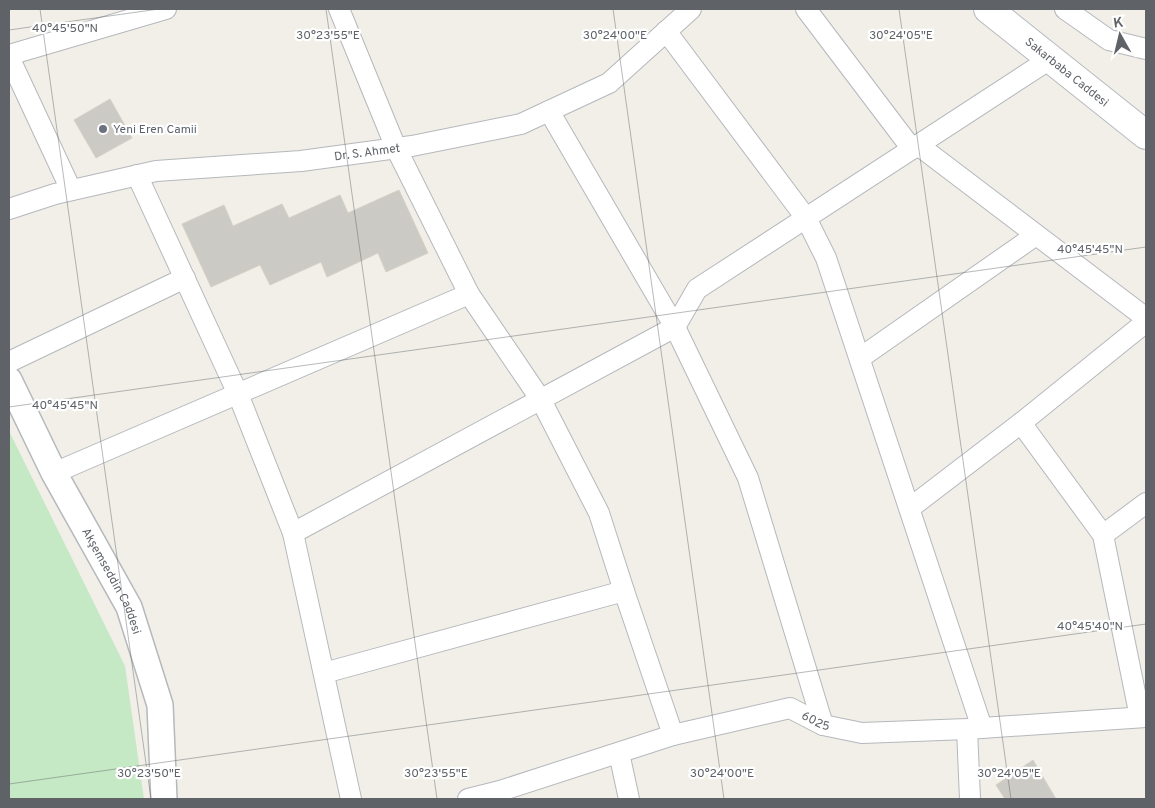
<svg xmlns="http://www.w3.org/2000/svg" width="1155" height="808" font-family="Overpass,sans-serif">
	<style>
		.green { fill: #c5e8c5 }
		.building { fill: #cccac5; stroke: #d6d1c6 }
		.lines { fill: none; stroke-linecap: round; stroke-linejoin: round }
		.minor-casing { stroke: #b5b8bc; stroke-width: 22 }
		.tertiary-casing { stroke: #b5b8bc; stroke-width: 28 }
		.secondary-casing { stroke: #b6babf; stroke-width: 30 }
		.minor { stroke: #fff; stroke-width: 20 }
		.tertiary { stroke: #fff; stroke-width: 25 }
		.secondary { stroke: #fff; stroke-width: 28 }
		.ticks { fill: none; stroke: #5f6368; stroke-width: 1; stroke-opacity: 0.45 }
		.worship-dot { fill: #6b7280; stroke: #fff; stroke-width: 2 }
		.labels { text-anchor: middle; stroke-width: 4.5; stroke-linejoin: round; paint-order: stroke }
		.street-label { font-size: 12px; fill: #5f6368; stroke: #fff }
		.worship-label { font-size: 12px; fill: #5b616d; stroke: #fff; text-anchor: start }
		.ticks-label { font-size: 12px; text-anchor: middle; fill: #5f6368; stroke: #fff; stroke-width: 4.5; stroke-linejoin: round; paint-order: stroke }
	</style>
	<rect width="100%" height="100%" fill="#f1efe8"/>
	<polygon class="green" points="9,431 125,666 144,799 9,799"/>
	<g class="building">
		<polygon points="110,99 132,138 96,158 74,120"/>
		<polygon points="399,190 428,253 386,272 378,253 327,277 321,262 270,285 260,265 211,287 182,224 224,205 233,226 282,204 289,218 340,195 348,213"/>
		<polygon points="1033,760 1056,799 1005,799 996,785"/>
	</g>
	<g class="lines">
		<defs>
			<g id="minor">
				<polyline points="339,9 396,148 469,294 541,400 599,513 624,591 673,735"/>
				<polyline points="806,9 912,149"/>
				<polyline points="1065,9 1109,40 1146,49"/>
				<polyline points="666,31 806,218 826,258 982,728"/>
				<polyline points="9,55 166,9"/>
				<polyline points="9,57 71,190"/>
				<polyline points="549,111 675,327 748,478 823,725"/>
				<polyline points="918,145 1146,318"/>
				<polyline points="137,175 238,394 293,533 351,799"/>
				<path id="s1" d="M9 209 55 194 156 171 301 161 412 146 521 124 609 83 691 9"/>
				<polyline points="860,358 1036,235"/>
				<polyline points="9,362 185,278"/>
				<polyline points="1021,423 1103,535 1140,717"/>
				<polyline points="54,473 469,294"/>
				<polyline points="910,508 1021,423 1146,322"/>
				<polyline points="293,533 675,327 697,289 1050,59"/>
				<polyline points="1103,535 1146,503"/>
				<polyline points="324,673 624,591"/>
				<polyline points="967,729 970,799"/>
				<polyline points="619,753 629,799"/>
				<path id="s2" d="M468 799 500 791 673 735 790 708 823 725 862 733 967 729 1146 717"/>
			</g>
			<g id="tertiary">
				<path id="s3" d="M9 380 54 473 129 607 160 705 164 799"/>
			</g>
			<g id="secondary">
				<path id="s4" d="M988 9 1146 135"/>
			</g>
		</defs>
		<use href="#minor" class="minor-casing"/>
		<use href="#tertiary" class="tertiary-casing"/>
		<use href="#secondary" class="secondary-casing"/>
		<use href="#minor" class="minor"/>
		<use href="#tertiary" class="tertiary"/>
		<use href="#secondary" class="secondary"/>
	</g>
	<path class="ticks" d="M40 9 151 799M326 9 437 799M613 9 724 799M899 9 1011 799M9 30 159 9M9 407 1146 247M9 784 1146 624"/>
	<circle class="worship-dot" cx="103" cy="129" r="5"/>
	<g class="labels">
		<g class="street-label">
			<text dy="4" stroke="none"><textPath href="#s4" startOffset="101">Sakarbaba Caddesi</textPath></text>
			<text dy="4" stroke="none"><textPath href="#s1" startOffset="364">Dr. S. Ahmet</textPath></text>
			<text dy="4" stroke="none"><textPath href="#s3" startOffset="226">Akşemseddin Caddesi</textPath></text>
			<text dy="4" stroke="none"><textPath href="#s2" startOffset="364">6025</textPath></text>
		</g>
		<g class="worship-label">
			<text x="113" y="133">Yeni Eren Camii</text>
		</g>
	</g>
	<g class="ticks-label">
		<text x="65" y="32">40°45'50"N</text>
		<text x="328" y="39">30°23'55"E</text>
		<text x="615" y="39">30°24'00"E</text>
		<text x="901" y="39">30°24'05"E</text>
		<text x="1090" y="253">40°45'45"N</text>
		<text x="65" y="409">40°45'45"N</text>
		<text x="1090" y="630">40°45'40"N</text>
		<text x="149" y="777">30°23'50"E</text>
		<text x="436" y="777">30°23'55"E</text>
		<text x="722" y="777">30°24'00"E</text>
		<text x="1009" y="777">30°24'05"E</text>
	</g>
	<rect width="1155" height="808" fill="none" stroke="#5f6368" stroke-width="20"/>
	<g transform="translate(1120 35) rotate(352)" stroke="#ffffff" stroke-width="4" paint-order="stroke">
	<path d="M0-4L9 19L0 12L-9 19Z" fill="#5f6368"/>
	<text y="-8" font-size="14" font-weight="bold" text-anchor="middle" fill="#5f6368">K</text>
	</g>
</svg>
